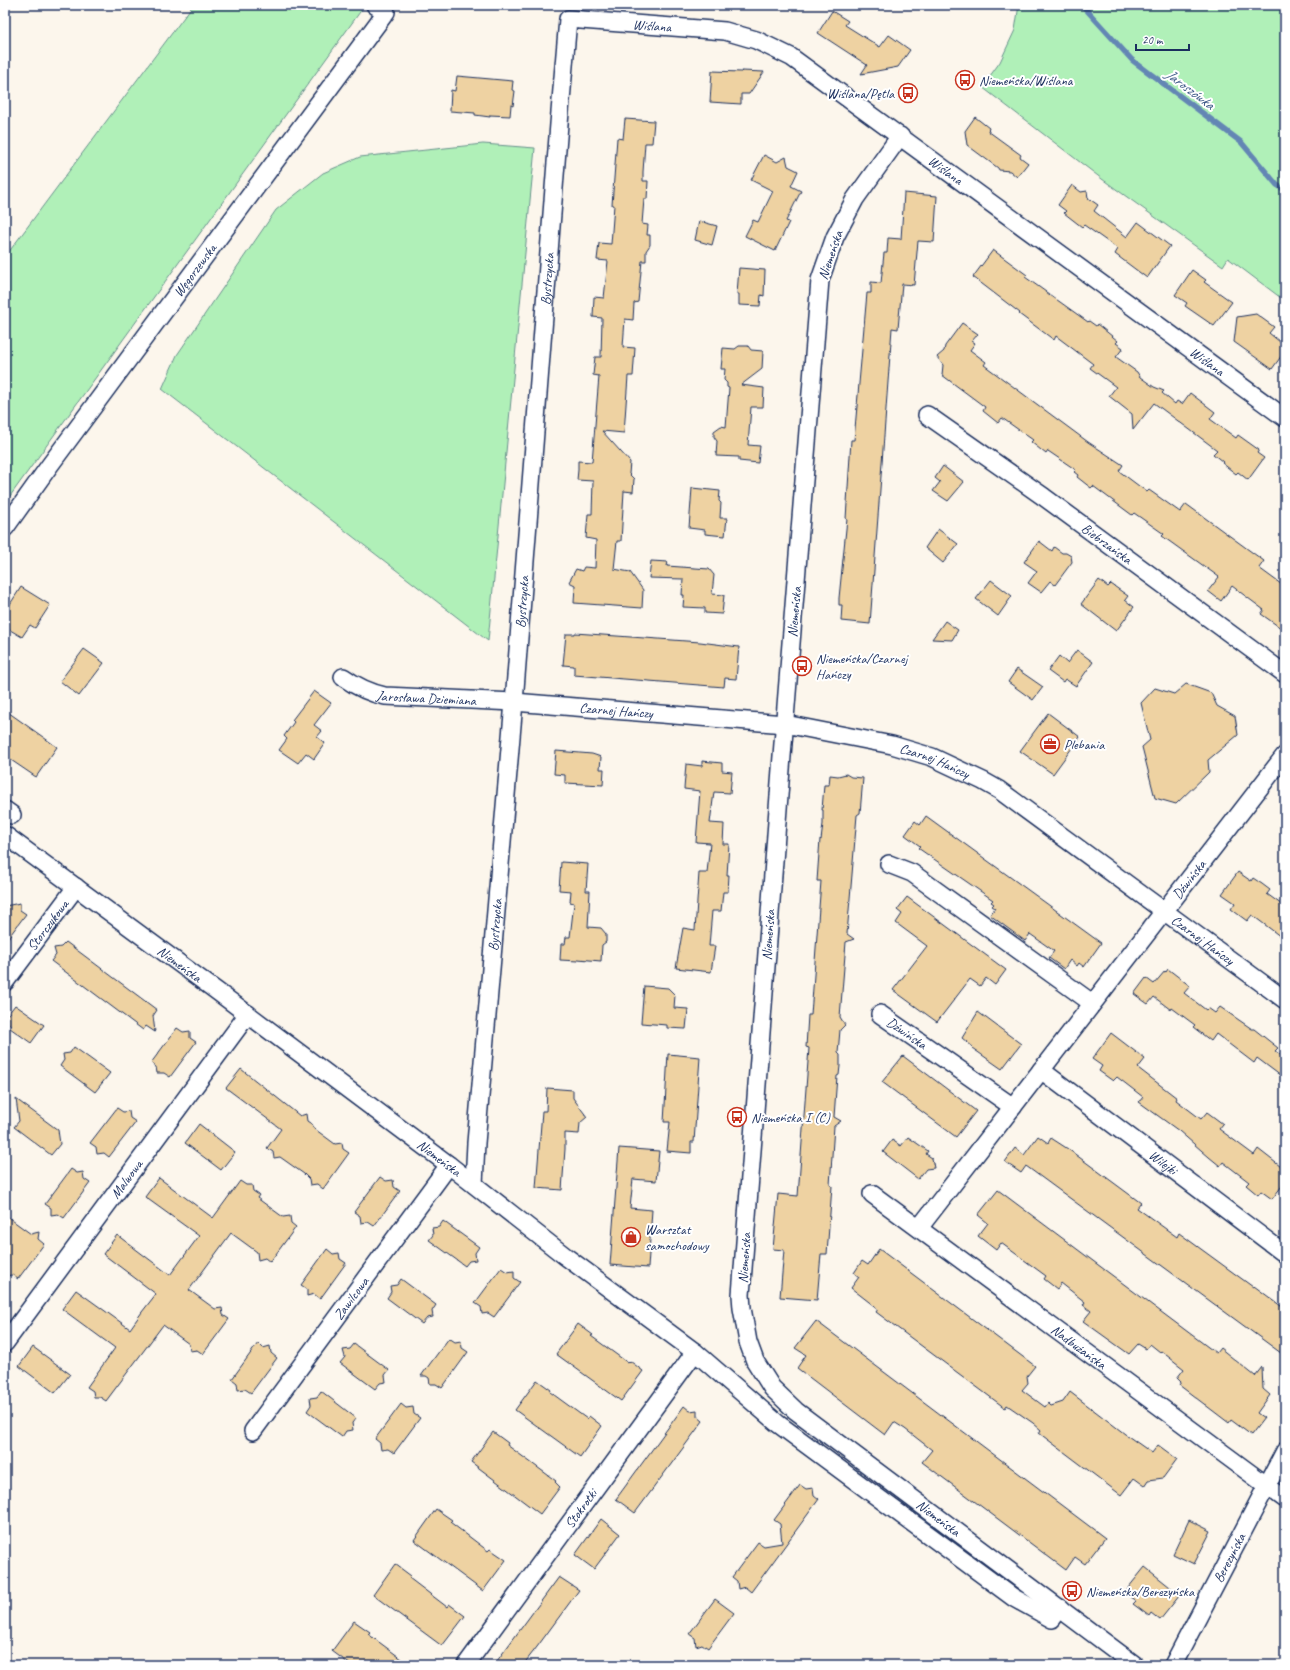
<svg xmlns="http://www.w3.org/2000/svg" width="1290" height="1670" font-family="Caveat,sans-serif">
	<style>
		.green { fill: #b0f0b8; stroke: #66908b }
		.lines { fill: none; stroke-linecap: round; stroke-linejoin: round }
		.stream { stroke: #6386b4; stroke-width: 5.5 }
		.building { fill: #eed2a2; stroke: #1b2f5e }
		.minor-casing { stroke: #1b2f5e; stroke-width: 20 }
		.minor { stroke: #fff; stroke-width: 17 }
		.labels { text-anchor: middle; stroke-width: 4; stroke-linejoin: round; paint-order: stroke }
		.street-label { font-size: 14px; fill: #1b2f5e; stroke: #fff }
		.poi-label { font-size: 14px; fill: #1b2f5e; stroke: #fff; text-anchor: start }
		.water-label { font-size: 15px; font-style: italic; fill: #3f5a89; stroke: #fff }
	</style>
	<rect width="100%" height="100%" fill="#fcf6ec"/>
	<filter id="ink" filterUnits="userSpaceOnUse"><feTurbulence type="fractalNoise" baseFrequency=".025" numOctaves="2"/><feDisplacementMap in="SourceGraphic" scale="8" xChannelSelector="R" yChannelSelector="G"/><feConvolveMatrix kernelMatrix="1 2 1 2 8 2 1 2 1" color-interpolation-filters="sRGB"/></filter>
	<g filter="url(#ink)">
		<g class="green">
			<polygon points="193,5 365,5 5,503 5,257"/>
			<polygon points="1019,5 1285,5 1285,301 1228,258 1223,266 1102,179 982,87 1000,62 1015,30"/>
			<polygon points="483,144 535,148 488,641 162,389 177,355 276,210 323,173 360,157"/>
		</g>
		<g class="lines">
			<polyline class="stream" points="1082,5 1132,60 1241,142 1277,185 1285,190"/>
		</g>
		<g class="building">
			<polygon points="832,11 848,21 845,25 880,47 889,35 910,50 898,67 861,74 867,65 818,33"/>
			<polygon points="712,71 741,72 742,71 764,72 749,94 741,94 741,104 710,102"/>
			<polygon points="457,76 513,81 512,90 515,91 513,106 511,105 510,116 490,115 490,117 475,115 475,113 450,111 451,90 455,91"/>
			<polygon points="975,117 989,128 988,131 1021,155 1020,157 1028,163 1017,177 1010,171 999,170 998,168 967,145 965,131"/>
			<polygon points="625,119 654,121 652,143 645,143 643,172 643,181 648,181 647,199 644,199 642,224 648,225 647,235 650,235 650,245 646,251 646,261 642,261 638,302 634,303 633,320 625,319 623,347 635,348 633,376 628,376 624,433 602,431 630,462 629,474 634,479 633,492 624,491 621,541 617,541 614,569 630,572 643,590 642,608 574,603 575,585 569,582 576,569 582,571 584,567 595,568 596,540 586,538 588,514 592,514 593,481 577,480 578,470 578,461 592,462 599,376 593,375 595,357 601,357 602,318 593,317 594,297 604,298 608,261 597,260 599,243 611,244 614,205 612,205 617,138 623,139"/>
			<polygon points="764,155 777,162 786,157 788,166 798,171 791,186 801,191 786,221 789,222 775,251 745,236 753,220 758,222 773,191 751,180"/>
			<polygon points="1072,185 1081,192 1087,191 1088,198 1098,205 1094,211 1127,237 1138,222 1170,246 1147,278 1115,254 1118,249 1084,225 1082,227 1064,213 1066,211 1058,205"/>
			<polygon points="904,193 937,196 934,242 918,241 914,285 902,284 898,329 892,328 870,624 841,621 842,605 839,605 839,598 847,519 846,519 851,440 854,440 867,293 871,293 871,282 881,283 884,253 887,253 888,238 901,239"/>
			<polygon points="699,221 717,226 712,245 695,240"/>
			<polygon points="993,250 1027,275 1025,277 1088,322 1089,321 1096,326 1097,324 1118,341 1116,343 1123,348 1116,357 1137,372 1140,377 1154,387 1164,391 1162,393 1175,404 1177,401 1182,404 1190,393 1215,412 1210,419 1236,438 1238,435 1259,450 1257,453 1264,458 1248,480 1238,472 1236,474 1222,463 1223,462 1213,454 1217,450 1154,403 1133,430 1132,414 1109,396 1116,387 1090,368 1093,364 1056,336 1054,340 1019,314 1020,313 973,277"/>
			<polygon points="739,268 765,270 764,296 761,295 760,306 739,305 739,294 737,294"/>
			<polygon points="1192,270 1206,280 1204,282 1232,302 1214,326 1185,306 1187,303 1175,295"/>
			<polygon points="1256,314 1274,327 1269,333 1285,346 1285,351 1272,369 1234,342 1237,317"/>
			<polygon points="962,323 978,334 972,341 975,343 970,350 986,362 984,365 1088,442 1123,465 1119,471 1147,492 1149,490 1180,512 1186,504 1264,561 1259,568 1285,587 1285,631 1261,614 1264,610 1232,586 1221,601 1208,591 1219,577 1162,536 1164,534 1134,513 1132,515 1093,486 1091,488 1077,477 1078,475 1074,472 1076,470 1048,451 1046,454 1031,442 1033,440 1002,418 998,423 983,411 985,407 942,375 943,365 937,357 944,351 945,346"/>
			<polygon points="739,346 748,346 751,350 763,351 762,369 741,385 764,388 763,407 751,407 748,445 760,446 758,463 739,461 739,457 716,456 717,441 714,437 714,431 721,426 726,427 729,388 727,387 727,383 724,380 725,369 721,369 723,348 735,349"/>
			<polygon points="943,466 964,482 948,501 933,491 940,482 935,478"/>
			<polygon points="692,488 720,491 719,501 721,503 720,518 727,518 725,536 705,534 705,530 689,528"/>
			<polygon points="938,529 958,544 943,563 925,548"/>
			<polygon points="1039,541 1052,551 1054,547 1062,553 1066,553 1071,556 1072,562 1055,585 1050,581 1041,592 1028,583 1037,571 1024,562"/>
			<polygon points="651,561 668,562 667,566 709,569 714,575 712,594 724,595 722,614 705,613 705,608 683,607 684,595 682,595 683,579 649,578"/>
			<polygon points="991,580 1012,596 998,616 976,599"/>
			<polygon points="1099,580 1108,587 1111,584 1128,596 1125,600 1134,607 1116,631 1081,604"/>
			<polygon points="21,587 50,605 35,628 30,625 22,637 5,627 5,612"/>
			<polygon points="945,621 958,630 952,640 932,639"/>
			<polygon points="575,633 700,642 739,647 736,679 725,678 724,687 574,675 574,666 563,665 566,634 575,634"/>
			<polygon points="84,649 104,663 79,696 60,681"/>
			<polygon points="1077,650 1093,662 1076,686 1065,679 1063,682 1048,671 1059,656 1067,663"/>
			<polygon points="1017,669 1043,687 1033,700 1008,682"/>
			<polygon points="1186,684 1211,693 1217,706 1235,716 1238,735 1208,760 1209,772 1176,804 1155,798 1142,747 1150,740 1141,703 1155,688 1174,694"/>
			<polygon points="314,691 331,703 314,725 322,731 317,737 325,743 314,759 306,753 298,763 279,750 287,739 284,736 294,722 292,720"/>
			<polygon points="5,710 57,747 36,777 5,756"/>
			<polygon points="1048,713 1080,737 1053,774 1020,751"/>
			<polygon points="556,751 592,754 601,757 600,769 604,769 603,785 565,783 565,775 554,774"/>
			<polygon points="702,761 722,763 722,771 732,772 730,793 714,792 710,823 724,824 723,844 729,844 727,875 729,875 728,892 723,892 721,911 712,911 709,946 715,946 711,972 676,968 683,928 695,930 699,873 707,873 710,843 696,842 700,791 684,789 686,764 702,766"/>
			<polygon points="846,774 851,777 863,778 860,813 857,815 847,934 854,939 846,942 840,1017 845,1025 840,1030 838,1053 840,1055 840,1066 839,1075 837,1076 834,1117 841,1121 834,1126 830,1185 832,1186 827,1254 821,1254 817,1300 780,1297 784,1250 773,1249 778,1194 798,1196 809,1048 806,1047 808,1015 811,1015 821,881 817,881 820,839 821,840 823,824 823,810 822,810 824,785 829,785 830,775 838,776"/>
			<polygon points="926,816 1101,943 1084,967 1079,963 1077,966 1070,960 1064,969 1049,958 1054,951 1030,934 1025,941 1002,924 990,915 995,908 992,906 994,904 991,902 993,900 918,848 920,846 905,835 915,821 920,825"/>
			<polygon points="561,862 588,864 586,891 590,891 588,927 601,928 606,934 606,942 602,945 601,961 578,959 578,961 560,960 561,944 565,944 566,937 570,937 574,903 570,902 571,891 559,890"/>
			<polygon points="1238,872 1251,881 1253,878 1262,884 1270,890 1267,894 1285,907 1285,940 1252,915 1247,921 1231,909 1235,903 1222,894"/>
			<polygon points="907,897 1006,970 995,985 986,978 980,986 970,979 937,1022 893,990 927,946 896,923 902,914 897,910"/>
			<polygon points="20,903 20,910 26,914 5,942 5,906"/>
			<polygon points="66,942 157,1010 153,1016 155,1032 146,1026 143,1030 51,961 56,955 54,948 61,947"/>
			<polygon points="1168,969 1190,986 1184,993 1206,1010 1208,1008 1215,1013 1220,1007 1252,1029 1254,1029 1278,1048 1275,1051 1285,1058 1285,1079 1257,1058 1254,1063 1216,1034 1211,1041 1193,1027 1195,1025 1172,1008 1171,1010 1154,997 1148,1004 1134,994 1146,978 1154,984 1165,971 1166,972"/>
			<polygon points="644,986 668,988 675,995 674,1008 688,1009 686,1029 667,1028 667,1025 641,1023"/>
			<polygon points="15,1005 44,1025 31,1043 10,1028 12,1026 5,1021 5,1018"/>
			<polygon points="978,1012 1021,1044 1002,1069 972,1048 973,1047 962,1038"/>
			<polygon points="177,1028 183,1032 190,1031 190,1038 196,1042 170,1077 164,1073 157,1073 156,1067 151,1063"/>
			<polygon points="1111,1033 1145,1059 1138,1068 1177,1098 1176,1100 1201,1119 1207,1112 1223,1124 1219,1129 1254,1155 1258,1149 1285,1170 1285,1182 1272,1199 1261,1191 1258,1195 1246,1185 1249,1182 1223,1162 1220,1166 1209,1157 1179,1131 1139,1102 1143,1097 1117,1077 1113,1081 1099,1071 1102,1066 1092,1059"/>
			<polygon points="74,1047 110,1073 95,1092 60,1066 64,1060 63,1054 70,1053"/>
			<polygon points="668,1054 700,1057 694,1142 691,1142 691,1153 667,1151 670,1122 664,1122"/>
			<polygon points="903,1056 976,1111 956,1137 882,1082"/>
			<polygon points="241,1069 300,1116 306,1114 307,1121 313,1125 312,1127 335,1144 342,1143 343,1149 349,1153 323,1189 317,1184 310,1185 309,1179 304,1174 280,1157 274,1158 273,1152 267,1148 281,1129 226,1088"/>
			<polygon points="547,1088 573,1090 573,1098 587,1117 580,1123 579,1134 565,1133 565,1149 562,1190 536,1188 542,1111 546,1111"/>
			<polygon points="16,1099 58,1130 60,1144 51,1155 14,1127 19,1121"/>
			<polygon points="117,1108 123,1112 129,1111 130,1118 136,1122 109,1157 104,1153 97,1154 96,1147 90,1143"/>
			<polygon points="199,1124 235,1152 221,1170 185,1143"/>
			<polygon points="1038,1136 1048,1143 1051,1138 1068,1149 1141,1203 1137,1208 1159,1224 1177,1237 1179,1233 1253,1287 1254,1286 1285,1309 1285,1356 1026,1166 1021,1173 1005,1162 1015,1148 1024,1155"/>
			<polygon points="908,1137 928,1151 926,1154 932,1158 934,1168 926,1169 918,1179 883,1152 892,1140 901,1146"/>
			<polygon points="619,1148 659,1151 656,1181 633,1179 630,1208 652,1210 648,1268 610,1265"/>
			<polygon points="71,1169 77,1173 83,1172 84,1179 90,1183 64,1218 58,1214 51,1215 51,1208 45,1204"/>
			<polygon points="380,1177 386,1181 393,1180 394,1187 400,1191 374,1226 368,1222 361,1223 360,1216 354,1212"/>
			<polygon points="159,1178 213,1218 240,1181 246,1185 252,1185 253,1191 259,1195 257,1198 283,1217 290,1216 291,1223 296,1227 270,1262 265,1258 258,1260 257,1252 231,1233 189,1290 215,1309 222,1308 223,1315 229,1319 203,1354 197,1350 190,1351 189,1344 163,1325 106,1401 100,1397 94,1397 93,1391 87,1387 115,1348 62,1309 76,1290 130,1329 142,1312 156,1294 103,1254 117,1235 170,1275 199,1236 145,1197"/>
			<polygon points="998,1190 1216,1353 1220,1348 1255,1376 1262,1367 1263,1389 1270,1395 1257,1413 1264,1418 1251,1435 1231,1420 1229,1423 1179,1385 1181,1382 1177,1378 1184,1369 1161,1351 1160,1352 1150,1344 1146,1349 1138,1344 1129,1354 1083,1321 1091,1311 1083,1305 1085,1302 1061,1283 1057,1289 1044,1279 1046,1276 1001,1243 996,1250 978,1236 988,1223 978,1215"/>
			<polygon points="5,1215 31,1234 39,1232 38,1239 44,1244 18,1279 12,1275 5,1276"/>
			<polygon points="443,1221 479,1247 475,1253 476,1260 469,1261 465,1266 429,1240 433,1235 432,1228 439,1227"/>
			<polygon points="327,1249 333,1254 339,1253 340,1259 346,1263 320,1299 314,1294 307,1296 307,1289 301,1285"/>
			<polygon points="879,1249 1035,1366 1027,1376 1028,1383 1022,1390 1045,1407 1048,1403 1051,1406 1063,1402 1070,1392 1125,1434 1152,1453 1158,1445 1177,1459 1163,1478 1149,1480 1145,1486 1134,1478 1121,1495 1039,1433 1041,1430 1033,1423 1007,1405 1005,1408 876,1312 878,1309 851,1288 859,1277 854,1273 862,1261 868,1265"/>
			<polygon points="501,1268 507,1272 514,1271 514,1278 520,1282 494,1317 488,1313 482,1314 481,1307 475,1303"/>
			<polygon points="401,1279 436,1305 432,1311 433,1317 427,1318 422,1324 387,1298 391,1292 390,1286 397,1285"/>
			<polygon points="816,1321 1105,1538 1085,1564 1075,1557 1066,1570 922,1462 932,1450 905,1429 894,1422 885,1435 797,1368 806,1355 795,1348"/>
			<polygon points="578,1324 593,1335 591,1336 628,1363 630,1361 643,1371 621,1401 556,1354"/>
			<polygon points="449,1338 455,1342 461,1341 462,1348 468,1352 442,1388 436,1384 430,1384 429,1378 426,1376 421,1376"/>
			<polygon points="258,1343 263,1348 270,1346 271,1353 277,1358 251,1393 245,1389 238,1390 237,1383 232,1379"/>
			<polygon points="354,1344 389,1370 385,1375 386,1382 380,1383 375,1389 340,1363 345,1357 343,1350 350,1349"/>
			<polygon points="33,1347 70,1374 55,1393 19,1366"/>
			<polygon points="537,1380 551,1390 550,1392 587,1419 589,1416 602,1426 580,1457 515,1410"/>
			<polygon points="321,1391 356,1418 352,1423 353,1430 346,1431 342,1437 307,1411 311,1405 310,1398 317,1397"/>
			<polygon points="401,1404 406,1408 413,1407 414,1414 420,1418 394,1453 388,1449 381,1450 380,1443 375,1439"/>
			<polygon points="684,1406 690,1411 697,1410 697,1416 703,1421 635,1513 616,1499"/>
			<polygon points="493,1432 508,1443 507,1445 556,1481 555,1482 560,1487 540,1514 471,1462"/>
			<polygon points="800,1485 806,1489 813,1488 814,1495 819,1499 751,1592 745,1587 738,1589 737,1581 732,1577 758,1542 764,1546 782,1543 780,1524 774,1520"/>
			<polygon points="436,1509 452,1520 450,1522 488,1551 490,1549 506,1560 483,1591 414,1540"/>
			<polygon points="601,1519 620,1534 594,1569 575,1555"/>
			<polygon points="1189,1520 1211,1531 1194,1564 1173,1554"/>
			<polygon points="395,1564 411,1576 409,1578 447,1607 449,1604 465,1616 442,1646 373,1595"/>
			<polygon points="1145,1567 1180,1595 1160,1620 1151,1613 1149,1616 1133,1604 1136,1601 1124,1593"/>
			<polygon points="559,1577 579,1590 537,1647 523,1665 494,1665"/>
			<polygon points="715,1599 734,1613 708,1648 702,1644 696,1646 695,1638 689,1634"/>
			<polygon points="354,1621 370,1632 368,1634 410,1665 351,1665 332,1651"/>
		</g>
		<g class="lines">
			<defs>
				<g id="minor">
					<path id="s1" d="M900 136 855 199 835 237 820 280 782 756 741 1295 742 1308 748 1342 755 1361 772 1388 796 1411 1135 1665"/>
					<path id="s2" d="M927 415 1044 497 1285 674"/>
					<path id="s3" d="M5 528 50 465 386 12 375 5"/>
					<path id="s4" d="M343 677C357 687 369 693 385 696L514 702 785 724 892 745 932 757 983 781 999 790 1285 1000"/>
					<polyline points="5,810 12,815"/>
					<path id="s5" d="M5 835 218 992 449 1165 565 1256 695 1352 777 1423 1014 1598 1052 1619 1060 1608"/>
					<polyline points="889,864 912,873 1092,1003"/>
					<path id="s6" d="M5 982 76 887"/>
					<path id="s7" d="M880 1014 1013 1107"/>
					<path id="s8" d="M1041 1070 1285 1254"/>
					<path id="s9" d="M474 1184 476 1143 514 702 559 124 568 19 725 31 756 40 791 57 1285 418"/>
					<path id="s10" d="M872 1194 1285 1499"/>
					<path id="s11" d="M919 1228 1285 755"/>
					<path id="s12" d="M5 1343 248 1014"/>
					<path id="s13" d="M253 1431 449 1165"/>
					<path id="s14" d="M466 1665 695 1352"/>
					<path id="s15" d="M1173 1665 1285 1451"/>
				</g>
			</defs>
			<use href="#minor" class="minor-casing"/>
			<use href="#minor" class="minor"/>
		</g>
	</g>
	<defs>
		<symbol id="bus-ring" viewBox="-11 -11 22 22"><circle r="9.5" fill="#fff" stroke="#c8321e" stroke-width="1.5"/><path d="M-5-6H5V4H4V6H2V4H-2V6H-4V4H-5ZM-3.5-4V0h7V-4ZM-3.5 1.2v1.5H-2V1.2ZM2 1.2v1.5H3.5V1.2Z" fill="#c8321e"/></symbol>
		<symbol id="office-ring" viewBox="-11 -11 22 22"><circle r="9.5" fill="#fff" stroke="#c8321e" stroke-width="1.5"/><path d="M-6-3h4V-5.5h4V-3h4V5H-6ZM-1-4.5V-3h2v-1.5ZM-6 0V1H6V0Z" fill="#c8321e"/></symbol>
		<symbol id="shop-ring" viewBox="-11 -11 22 22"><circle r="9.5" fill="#fff" stroke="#c8321e" stroke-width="1.5"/><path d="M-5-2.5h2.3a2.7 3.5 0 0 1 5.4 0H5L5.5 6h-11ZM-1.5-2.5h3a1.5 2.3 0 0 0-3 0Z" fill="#c8321e"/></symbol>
	</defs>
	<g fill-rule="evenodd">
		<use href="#bus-ring" x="954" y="69" width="22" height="22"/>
		<use href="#bus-ring" x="897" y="82" width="22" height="22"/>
		<use href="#bus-ring" x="791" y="655" width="22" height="22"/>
		<use href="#office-ring" x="1039" y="733" width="22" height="22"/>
		<use href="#bus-ring" x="726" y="1106" width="22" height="22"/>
		<use href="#shop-ring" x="620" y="1226" width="22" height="22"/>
		<use href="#bus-ring" x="1061" y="1580" width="22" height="22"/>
	</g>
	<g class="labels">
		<g class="street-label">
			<text dy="5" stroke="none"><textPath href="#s9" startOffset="1253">Wiślana</textPath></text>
			<text dy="5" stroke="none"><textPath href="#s9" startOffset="1589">Wiślana</textPath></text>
			<text transform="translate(830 255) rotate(-71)" y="5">Niemeńska</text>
			<text dy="5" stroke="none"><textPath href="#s3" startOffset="320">Węgorzewska</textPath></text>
			<text dy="5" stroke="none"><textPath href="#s9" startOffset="908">Bystrzycka</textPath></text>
			<text dy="5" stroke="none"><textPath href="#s9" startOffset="1913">Wiślana</textPath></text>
			<text dy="5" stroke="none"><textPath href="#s2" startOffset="221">Biebrzańska</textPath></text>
			<text dy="5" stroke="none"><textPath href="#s9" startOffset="584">Bystrzycka</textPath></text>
			<text transform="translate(794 612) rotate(-85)" y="5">Niemeńska</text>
			<text dy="5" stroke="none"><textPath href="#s4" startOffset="88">Jarosława Dziemiana</textPath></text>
			<text dy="5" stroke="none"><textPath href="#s4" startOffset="278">Czarnej Hańczy</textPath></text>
			<text dy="5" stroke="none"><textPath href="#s4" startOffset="602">Czarnej Hańczy</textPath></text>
			<text dy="5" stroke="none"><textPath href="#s11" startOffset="441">Dźwińska</textPath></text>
			<text dy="5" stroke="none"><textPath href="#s6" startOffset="71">Storczykowa</textPath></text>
			<text dy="5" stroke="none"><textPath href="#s9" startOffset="260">Bystrzycka</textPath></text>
			<text transform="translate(768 935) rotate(-86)" y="5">Niemeńska</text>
			<text dy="5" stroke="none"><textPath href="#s4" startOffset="926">Czarnej Hańczy</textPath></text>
			<text dy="5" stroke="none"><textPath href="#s5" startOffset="217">Niemeńska</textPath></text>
			<text dy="5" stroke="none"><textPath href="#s7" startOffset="33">Dźwińska</textPath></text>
			<text dy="5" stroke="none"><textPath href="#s5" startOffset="541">Niemeńska</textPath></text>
			<text dy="5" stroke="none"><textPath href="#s8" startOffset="153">Wilejki</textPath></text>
			<text dy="5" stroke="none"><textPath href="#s12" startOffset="204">Malwowa</textPath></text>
			<text transform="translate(744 1258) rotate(-86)" y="5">Niemeńska</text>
			<text dy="5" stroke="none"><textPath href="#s13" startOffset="165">Zawilcowa</textPath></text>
			<text dy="5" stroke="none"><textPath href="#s10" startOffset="257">Nadbużańska</textPath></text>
			<text dy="5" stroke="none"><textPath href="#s14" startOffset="194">Stokrotki</textPath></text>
			<text dy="5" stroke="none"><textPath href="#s1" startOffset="1495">Niemeńska</textPath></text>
			<text dy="5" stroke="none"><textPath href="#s15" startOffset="121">Berezyńska</textPath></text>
		</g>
		<g class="poi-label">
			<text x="979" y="85">Niemeńska/Wiślana</text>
			<text x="894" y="98" text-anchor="end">Wiślana/Pętla</text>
			<text x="816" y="663">Niemeńska/Czarnej<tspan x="816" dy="16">Hańczy</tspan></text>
			<text x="1064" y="749">Plebania</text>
			<text x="751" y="1122">Niemeńska I (C)</text>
			<text x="645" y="1234">Warsztat<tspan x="645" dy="16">samochodowy</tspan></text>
			<text x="1086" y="1596">Niemeńska/Berezyńska</text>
		</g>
		<g class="water-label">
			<text transform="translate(1190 89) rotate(37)" y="5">Jaroszówka</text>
		</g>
	</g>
	<rect width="1290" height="1670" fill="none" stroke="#fff" stroke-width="20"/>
	<rect x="10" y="10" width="1270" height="1650" fill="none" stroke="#1b2f5e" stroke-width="1.5" filter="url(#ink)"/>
	<path d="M1136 44v6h53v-6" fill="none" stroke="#1b2f5e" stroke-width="2"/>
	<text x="1142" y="44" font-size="12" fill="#1b2f5e" stroke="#ffffff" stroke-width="3" paint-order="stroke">20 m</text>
</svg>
